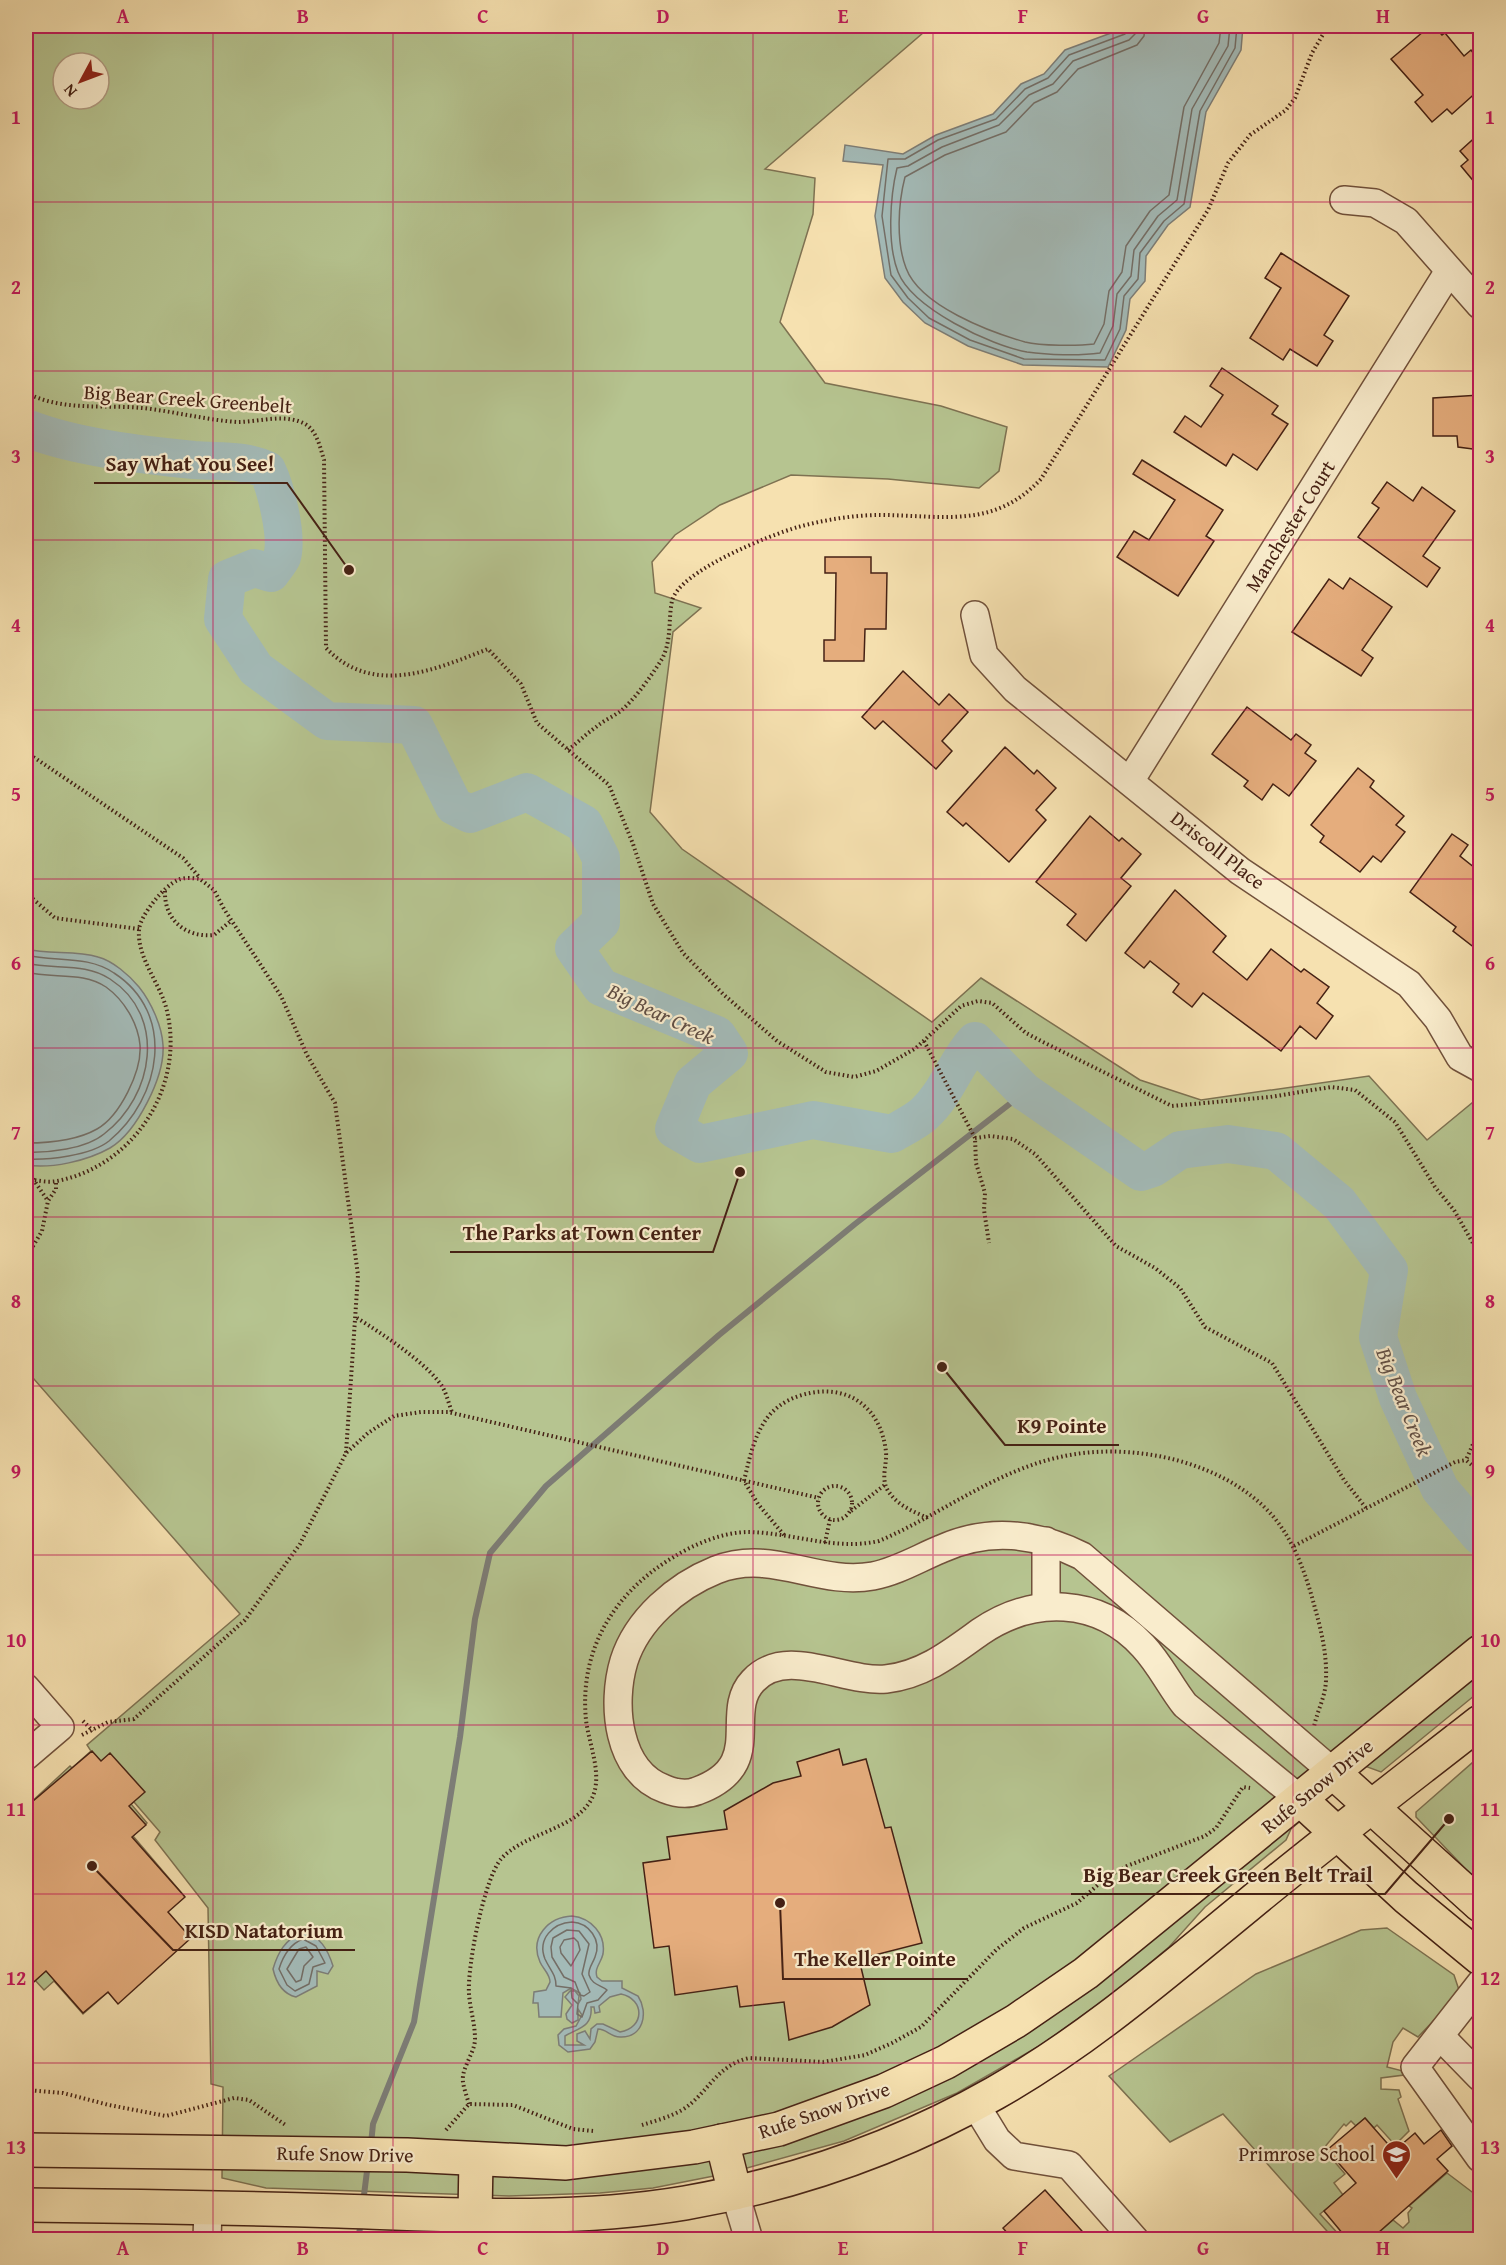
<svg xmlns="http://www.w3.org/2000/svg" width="1506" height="2265" font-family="'Gentium Book Plus',serif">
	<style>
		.green { fill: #b6c490; stroke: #7e7252; stroke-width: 1.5; fill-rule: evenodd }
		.water { fill: #a3bab7; stroke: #7d7d76; stroke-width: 1.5; fill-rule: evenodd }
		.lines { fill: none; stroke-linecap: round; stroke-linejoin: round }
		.shore { stroke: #746e66; stroke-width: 1.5 }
		.stream { stroke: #7d7d76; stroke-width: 6 }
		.river { stroke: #a3bab7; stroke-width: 38 }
		.building { fill: #e5ad7d; stroke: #452114; stroke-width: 1.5 }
		.minor-casing { stroke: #71513b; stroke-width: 30 }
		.major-casing { stroke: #452114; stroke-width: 36 }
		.path { stroke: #452114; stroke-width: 4; stroke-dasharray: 1.5 3; stroke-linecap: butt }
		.minor { stroke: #f9eccc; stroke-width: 27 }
		.major { stroke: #f6e1b0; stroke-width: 33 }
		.grid { fill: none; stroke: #c2185b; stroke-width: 1.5; stroke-opacity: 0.55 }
		.labels { text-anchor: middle; stroke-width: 4.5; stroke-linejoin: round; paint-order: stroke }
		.street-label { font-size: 20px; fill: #452114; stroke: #f9eccc }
		.poi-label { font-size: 20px; fill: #452114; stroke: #f9eccc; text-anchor: end }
		.water-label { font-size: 21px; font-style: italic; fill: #614f45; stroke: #f9eccc }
		.leader { fill: none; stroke: #452114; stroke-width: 2 }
		.callout-dot { fill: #452114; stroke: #f9eccc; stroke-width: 2 }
		.callout-label { font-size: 21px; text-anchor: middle; font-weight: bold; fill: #452114; stroke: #f9eccc; stroke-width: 4.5; stroke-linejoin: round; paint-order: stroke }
		.neatline { fill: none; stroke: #c2185b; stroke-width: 2 }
		.grid-label { font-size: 20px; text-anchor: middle; font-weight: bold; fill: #c2185b }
	</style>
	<rect width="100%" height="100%" fill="#f6e1b0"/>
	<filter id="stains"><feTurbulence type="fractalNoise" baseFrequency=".00333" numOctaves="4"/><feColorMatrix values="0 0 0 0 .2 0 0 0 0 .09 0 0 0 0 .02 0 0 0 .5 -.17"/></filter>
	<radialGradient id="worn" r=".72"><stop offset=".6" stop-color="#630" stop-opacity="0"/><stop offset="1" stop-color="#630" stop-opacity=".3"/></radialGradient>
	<g class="green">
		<path d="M26 26H931L765 169 815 178 813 214 780 322 825 383 941 406 1007 427 999 471 979 488 888 479 791 475 720 505 675 535 652 562 655 593 701 608 673 632 650 812 682 849 932 1022 981 978 1140 1080 1201 1100 1369 1076 1427 1140 1478 1098 1480 1100V1691L1381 1772 1365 1766 1291 1829 1286 1840 1205 1907 1169 1947 1118 1990 1041 2045 957 2093 844 2141 729 2173 653 2188 600 2193 509 2196 266 2188 222 2178 223 2087 211 2084 208 1908 155 1840 160 1832 134 1802 131 1804 147 1823 133 1836 184 1896 166 1911 116 2001 108 1992 83 2014 54 1981 44 1990 34 1979 30 1982 26 1977V1807L70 1766 72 1768 91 1751 87 1745 240 1614 26 1370ZM63 63H99V99H63Z"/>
		<polygon points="1480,1756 1480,1884 1416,1817 1416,1812"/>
		<polygon points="1387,1928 1454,1975 1460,1993 1418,2037 1403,2028 1393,2042 1387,2067 1403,2071 1404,2075 1381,2078 1381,2089 1399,2090 1401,2097 1398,2099 1409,2131 1395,2145 1377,2125 1374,2128 1365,2118 1356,2126 1351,2121 1346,2126 1344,2124 1323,2149 1322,2152 1327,2153 1345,2174 1334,2183 1343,2195 1320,2214 1343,2239 1334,2239 1223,2114 1170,2142 1109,2076 1256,1974 1361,1930"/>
		<polygon points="1447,2173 1480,2198 1480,2239 1370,2240 1393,2220 1403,2228 1409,2222 1408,2213 1412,2208 1409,2206"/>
	</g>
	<g class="water">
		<polygon points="1130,26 1243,26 1241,50 1206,112 1190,207 1168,225 1146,256 1145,281 1130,299 1126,330 1108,367 1023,365 968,346 925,323 903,302 885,278 875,216 883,165 843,161 845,145 903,154 936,135 993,114 1021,84 1044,74 1065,50"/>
		<path d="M26 949C49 955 75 950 98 957 113 961 129 975 139 987 151 1002 162 1026 163 1045 165 1076 137 1132 110 1148 87 1161 51 1169 26 1165Z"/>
		<path d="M572 1916C591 1918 606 1934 603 1954 601 1963 594 1968 597 1977L602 1981H622V1988L638 1996C649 2013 643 2038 620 2037 610 2037 607 2029 598 2029L595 2042 590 2049 568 2052 559 2045 558 2035 564 2029 576 2026 582 2015 578 2009V2020L572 2023 567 2019 566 2014 572 2005 565 1997 570 1991H575L579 1996 578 2004 581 1999 580 1993 571 1988 563 1993 561 2017H539L538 2003H533L534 1992 546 1990 550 1982C550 1974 543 1969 540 1962 529 1937 549 1917 572 1916ZM621 1994C645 1999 645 2028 620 2032L603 2024H597L591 2029 590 2039 585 2031 577 2034V2041L584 2045H565V2036C578 2028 593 2027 591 2007H594L595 2013 600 2012 599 2006 610 1997Z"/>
		<path d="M302 1932C320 1935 328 1950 333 1966L328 1974 317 1971V1986L296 1997C283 1994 276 1982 273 1969 278 1952 285 1940 302 1932Z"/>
	</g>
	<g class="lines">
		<g class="shore">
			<polyline points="1129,26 1125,34 1069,55 1048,78 1025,89 996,119 938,140 905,159 888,159 882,216 891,275 908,298 929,318 970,340 1024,359 1105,360 1120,329 1124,296 1138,279 1140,253 1164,221 1184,204 1200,111 1235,48 1237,26"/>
			<path d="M1136 26 1135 34 1129 40 1073 61 1053 84 1029 95 999 125 942 147 908 166 897 168C890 197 887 244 898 272 912 308 991 346 1027 352 1048 355 1079 356 1100 353L1113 326 1117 294 1131 276 1134 250 1158 216 1177 200 1192 109 1228 46 1230 26"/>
			<path d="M1145 26 1144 36 1137 45 1078 69 1057 92 1034 103 1006 132 945 155 905 177C898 204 896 242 906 268 920 306 990 332 1025 342 1041 346 1078 346 1094 344L1104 324 1109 291 1122 272 1126 246 1150 211 1169 195 1184 107 1219 43 1221 26"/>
			<path d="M26 955C55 962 88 955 114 973 177 1014 161 1098 109 1141 90 1156 48 1160 26 1159"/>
			<path d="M26 963C53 970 85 962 110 979 167 1016 154 1096 104 1134 86 1149 48 1153 26 1152"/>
			<path d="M26 972C52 979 83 971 106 987 124 1000 138 1023 140 1045 142 1071 120 1116 97 1129 76 1141 49 1143 26 1143"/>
			<path d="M572 1922C589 1923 602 1940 595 1957 593 1963 588 1968 589 1975 592 1985 601 1985 607 1990L598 2000 587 2003 582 2017 577 2014 578 2004 572 1998 571 1988 556 1986C556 1974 550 1970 545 1959 537 1939 553 1923 572 1922Z"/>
			<polygon points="567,1930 579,1931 589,1944 582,1974 590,1992 584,1996 580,1995 575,1982 564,1977 552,1957 551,1947 553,1938"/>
			<polygon points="574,1938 578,1942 580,1950 571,1966 561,1953 560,1947 564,1940"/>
			<path d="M303 1939 316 1946 325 1963 313 1967 309 1984 295 1991 287 1985 279 1969C283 1956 290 1944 303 1939Z"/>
			<polygon points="306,1947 313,1957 304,1966 301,1980 296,1982 287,1969 299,1949"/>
		</g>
		<g class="stream">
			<polyline points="371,2144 373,2124 414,2022 460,1737 475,1619 490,1553 546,1486 719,1335 855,1224 1025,1092"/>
			<polyline points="363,2203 368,2163"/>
			<polyline points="358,2240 361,2222"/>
		</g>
		<path class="river" d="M26 428C74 447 142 455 194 460 222 462 241 459 267 470 276 488 288 537 282 557 280 562 274 568 271 573L254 568 227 579 223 619 256 669 327 721 414 725 454 806 470 814 527 792 584 824 601 858V922L574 948 601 987 717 1035 729 1053 693 1083 674 1129 700 1144 813 1120 892 1134C902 1128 915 1122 924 1114 947 1093 955 1063 975 1041L1025 1092 1141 1172 1153 1168 1180 1150 1228 1144 1276 1151 1339 1203 1389 1270 1378 1337 1398 1398 1440 1489 1480 1536"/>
	</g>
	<g class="building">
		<polygon points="1430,26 1434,26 1442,35 1445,33 1464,56 1471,50 1480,62 1480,89 1452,114 1447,109 1432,122 1415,102 1423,95 1391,59"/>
		<polygon points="1480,133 1480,189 1461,166 1468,160 1460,151"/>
		<polygon points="1281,253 1349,296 1324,335 1333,341 1317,366 1290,349 1283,360 1250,338 1281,288 1265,278"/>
		<polygon points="1222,368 1278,406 1272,414 1288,424 1257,470 1233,454 1226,466 1174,432 1185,416 1201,427 1223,395 1210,386"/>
		<polygon points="1480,395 1480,450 1458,447 1457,436 1433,436 1433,398"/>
		<polygon points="1142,460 1223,510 1206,536 1214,541 1178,596 1117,557 1134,531 1149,540 1175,500 1133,474"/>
		<polygon points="1387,482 1413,501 1422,487 1455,511 1423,556 1440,568 1427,587 1358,537 1379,508 1372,503"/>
		<polygon points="825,557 871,557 871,573 887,573 886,629 865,629 864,661 824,661 824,640 835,640 836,573 825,573"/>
		<polygon points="1350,578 1392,607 1362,650 1373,658 1361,676 1292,632 1329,579 1343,589"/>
		<polygon points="903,671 939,705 949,694 968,712 942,741 952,751 936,769 883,721 875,729 862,717"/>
		<polygon points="1247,707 1291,740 1296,734 1311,745 1305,753 1316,761 1289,796 1273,784 1262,800 1244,786 1248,781 1212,754"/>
		<polygon points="1005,747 1034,774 1037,770 1056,788 1036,810 1046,820 1009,862 966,823 963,826 947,812"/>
		<polygon points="1358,768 1374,781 1370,787 1404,816 1396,825 1405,832 1381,862 1373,856 1360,872 1320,842 1324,836 1311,825"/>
		<polygon points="1090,816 1119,841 1122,838 1141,854 1121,878 1131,886 1086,941 1067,925 1076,914 1036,882"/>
		<polygon points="1452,834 1468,845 1460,856 1480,872 1480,952 1453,931 1456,927 1410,892"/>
		<polygon points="1175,890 1226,936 1213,952 1247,980 1271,949 1301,972 1304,969 1329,987 1317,1003 1333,1016 1316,1039 1300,1026 1281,1051 1203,993 1192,1007 1173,992 1179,984 1150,961 1144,968 1125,953"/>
		<polygon points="839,1749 843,1765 866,1759 885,1828 891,1827 922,1943 859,1959 870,2005 832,2027 789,2040 784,2002 740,2007 737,1986 675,1995 669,1946 654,1948 643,1863 670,1859 667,1837 727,1829 724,1811 773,1783 801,1776 797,1762"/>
		<polygon points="92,1751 101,1761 110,1753 145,1792 129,1806 146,1825 132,1837 185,1897 168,1912 191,1938 118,2004 108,1992 83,2013 46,1971 26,1989 26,1807"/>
		<polygon points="1365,2118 1394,2151 1415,2133 1424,2144 1441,2130 1452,2146 1437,2159 1448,2171 1370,2240 1348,2240 1324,2211 1356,2183 1327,2150"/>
		<polygon points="1045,2190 1090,2240 1013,2240 1003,2228"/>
	</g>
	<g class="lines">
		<defs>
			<g id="minor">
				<polyline points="1344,200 1375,203 1406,221 1480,305"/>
				<polyline points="975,615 984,655 1015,689 1240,871 1409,984 1438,1019 1460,1057 1480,1068"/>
				<polyline points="1130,781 1449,271"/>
				<polyline points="1046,1606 1046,1541"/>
				<polyline points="26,1688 60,1727 26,1756"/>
				<path d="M1301 1800 1185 1705C1170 1686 1160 1664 1143 1646 1098 1597 1033 1596 980 1632 951 1653 923 1675 886 1679 844 1683 786 1645 753 1681 722 1714 768 1765 697 1791 687 1795 675 1793 665 1789 617 1772 611 1704 624 1661 637 1620 676 1586 716 1570 772 1548 817 1586 873 1576 898 1571 919 1558 941 1549 990 1527 1036 1533 1082 1556L1334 1773"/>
				<polyline points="1480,1984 1415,2067 1480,2158"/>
				<polyline points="1440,2036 1480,2077"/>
				<polyline points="975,2104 997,2140 1014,2156 1069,2165 1135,2240"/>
				<polyline points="735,2193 749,2240"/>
				<polyline points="475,2215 476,2240"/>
				<polyline points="207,2240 208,2207"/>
			</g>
			<g id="major">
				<polyline points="1334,1773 1480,1905"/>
				<polyline points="1301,1800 1406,1897 1480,1958"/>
				<polyline points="722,2141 735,2193"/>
				<polyline points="26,2150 407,2155 566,2163 694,2147 779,2129 884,2091 946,2062 1016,2021 1086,1973 1480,1652"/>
				<path d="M26 2205C130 2206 235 2208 339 2211 454 2215 572 2222 685 2203 793 2184 900 2147 995 2093 1087 2041 1165 1973 1247 1906 1323 1843 1402 1783 1480 1722"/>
				<polyline points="475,2215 476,2159"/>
			</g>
		</defs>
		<use href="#minor" class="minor-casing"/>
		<use href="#major" class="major-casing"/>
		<g class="path">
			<path d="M26 393C68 413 106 403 151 409 180 413 208 420 237 422 259 422 285 413 305 424 317 431 320 447 324 460L326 648C373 697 434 670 488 649L521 684 537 723 609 785 633 844 653 904 683 953 723 994 777 1041 826 1072 854 1077 876 1071 916 1048 961 1006 978 1001 992 1003 1026 1033 1043 1042 1172 1106 1270 1097 1331 1087 1355 1090 1395 1122 1435 1187 1454 1210 1474 1245 1480 1274"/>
			<path d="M568 750C577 743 586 734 596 727 604 720 615 716 623 709 638 695 651 676 662 659 672 640 668 620 672 601 679 571 770 535 798 527 824 520 853 515 880 515 942 515 993 530 1041 479L1208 210 1228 163 1250 135 1286 110 1295 98 1312 53 1328 26"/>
			<polyline points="26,752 183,858 200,878"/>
			<path d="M165 891C164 920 186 938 214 935L232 920"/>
			<polyline points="26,893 55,918 139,929"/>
			<polyline points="924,1041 975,1138 976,1163 985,1193 984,1210 989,1243"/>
			<polyline points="975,1138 990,1136 1013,1139 1035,1154 1116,1246 1155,1268 1180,1288 1205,1327 1272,1363 1344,1480 1366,1508"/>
			<path d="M26 1179C36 1180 47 1183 57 1181 134 1166 185 1087 167 1011 161 984 137 959 139 930 140 915 165 885 178 880 184 877 193 878 200 879L214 890 224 909 281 996 307 1055 335 1103 358 1275 346 1453"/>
			<polyline points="33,1179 48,1201"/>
			<polyline points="26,1258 42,1231 48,1201 56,1189 56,1181"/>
			<path d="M357 1318C381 1333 422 1360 439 1382 446 1390 448 1402 452 1412"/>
			<polyline points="1480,1351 1477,1435 1466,1460 1480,1472"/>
			<circle cx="835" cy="1503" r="17"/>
			<polyline points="851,1511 886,1484"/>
			<path d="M784 1535 758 1504 744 1481C753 1443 760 1407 802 1395 846 1382 881 1406 886 1452 887 1465 881 1477 887 1489 896 1505 912 1511 928 1518"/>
			<polyline points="825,1543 830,1519"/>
			<polyline points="1294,1546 1455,1462 1466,1460"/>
			<polyline points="26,1656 34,1666"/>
			<polyline points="83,1721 93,1731"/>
			<polyline points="82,1735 108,1722 134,1719 245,1620 300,1544 346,1453 368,1433 394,1416 421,1412 448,1412 819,1498"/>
			<polyline points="26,2090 63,2093 109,2105 166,2116 234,2098 249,2100 287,2126"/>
			<path d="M469 2104C467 2097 464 2089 463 2082 461 2068 475 2053 475 2039 475 2023 470 2009 469 1994 467 1967 484 1879 501 1859 524 1833 574 1830 591 1800 604 1777 589 1745 586 1720 579 1650 614 1593 672 1558 694 1544 723 1532 749 1532 794 1533 835 1551 879 1541 940 1515 995 1471 1060 1457 1129 1441 1222 1460 1271 1514 1295 1541 1307 1577 1316 1612 1322 1633 1327 1657 1326 1679 1326 1696 1317 1711 1314 1727"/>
			<path d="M642 2125C655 2121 670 2117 682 2110 708 2094 715 2066 749 2058L823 2062 865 2055 892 2043 921 2027 996 1950 1024 1928 1077 1903 1107 1877 1127 1866 1205 1836 1216 1828 1243 1787 1250 1788"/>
			<polyline points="446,2130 469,2104 513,2105 573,2129 593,2131"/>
		</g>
		<use href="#minor" class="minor"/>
		<use href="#major" class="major"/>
	</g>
	<path class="grid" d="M213 26V2240M393 26V2240M573 26V2240M753 26V2240M933 26V2240M1113 26V2240M1293 26V2240M26 202H1480M26 371H1480M26 540H1480M26 710H1480M26 879H1480M26 1048H1480M26 1217H1480M26 1386H1480M26 1555H1480M26 1725H1480M26 1894H1480M26 2063H1480"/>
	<defs>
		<symbol id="school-pin" viewBox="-11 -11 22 30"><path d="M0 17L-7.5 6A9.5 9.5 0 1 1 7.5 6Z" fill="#8f2418" stroke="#f9eccc"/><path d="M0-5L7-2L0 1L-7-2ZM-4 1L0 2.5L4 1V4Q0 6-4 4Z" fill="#fff"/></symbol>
	</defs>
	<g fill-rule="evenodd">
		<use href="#school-pin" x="1380" y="2138" width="33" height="45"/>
	</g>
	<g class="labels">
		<g class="street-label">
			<text transform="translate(188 399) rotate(4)" y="7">Big Bear Creek Greenbelt</text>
			<text transform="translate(1290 526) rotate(-58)" y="7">Manchester Court</text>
			<text transform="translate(1218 850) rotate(38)" y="7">Driscoll Place</text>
			<text transform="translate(1317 1786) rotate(-39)" y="7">Rufe Snow Drive</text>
			<text transform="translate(824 2110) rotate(-19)" y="7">Rufe Snow Drive</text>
			<text transform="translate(345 2154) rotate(1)" y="7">Rufe Snow Drive</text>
		</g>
		<g class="poi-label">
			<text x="1375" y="2161">Primrose School</text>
		</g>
		<g class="water-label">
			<text transform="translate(661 1014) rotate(25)" y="7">Big Bear Creek</text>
			<text transform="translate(1404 1402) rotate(68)" y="7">Big Bear Creek</text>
		</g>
	</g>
	<path class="leader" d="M349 570L287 483H94M740 1172L713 1252H450M942 1367L1005 1445H1119M1449 1819L1385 1894H1071M92 1866L173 1950H355M780 1903L783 1979H968"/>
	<g class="callout-dot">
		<circle cx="349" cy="570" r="6"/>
		<circle cx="740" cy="1172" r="6"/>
		<circle cx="942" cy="1367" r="6"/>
		<circle cx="1449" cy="1819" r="6"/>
		<circle cx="92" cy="1866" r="6"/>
		<circle cx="780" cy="1903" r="6"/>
	</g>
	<g class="callout-label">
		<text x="190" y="471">Say What You See!</text>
		<text x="582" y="1240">The Parks at Town Center</text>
		<text x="1062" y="1433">K9 Pointe</text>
		<text x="1228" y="1882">Big Bear Creek Green Belt Trail</text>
		<text x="264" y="1938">KISD Natatorium</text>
		<text x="875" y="1966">The Keller Pointe</text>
	</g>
	<rect width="1506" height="2265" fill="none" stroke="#f6e1b0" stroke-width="66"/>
	<g transform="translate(81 81) rotate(229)"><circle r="28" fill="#f9eccc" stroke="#b19b82" stroke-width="1.5"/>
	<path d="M0-4.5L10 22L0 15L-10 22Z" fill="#8f2418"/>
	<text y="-9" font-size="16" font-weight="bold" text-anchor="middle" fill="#452114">N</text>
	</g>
	<rect x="33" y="33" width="1440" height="2199" class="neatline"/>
	<g class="grid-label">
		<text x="123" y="23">A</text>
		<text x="303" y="23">B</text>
		<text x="483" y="23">C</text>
		<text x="663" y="23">D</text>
		<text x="843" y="23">E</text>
		<text x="1023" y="23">F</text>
		<text x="1203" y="23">G</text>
		<text x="1383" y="23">H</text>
		<text x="16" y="124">1</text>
		<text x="1490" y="124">1</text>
		<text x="16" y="294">2</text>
		<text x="1490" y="294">2</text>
		<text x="16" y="463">3</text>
		<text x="1490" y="463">3</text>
		<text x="16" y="632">4</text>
		<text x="1490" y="632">4</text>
		<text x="16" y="801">5</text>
		<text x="1490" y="801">5</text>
		<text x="16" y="970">6</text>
		<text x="1490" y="970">6</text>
		<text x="16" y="1139">7</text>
		<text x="1490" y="1139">7</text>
		<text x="16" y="1308">8</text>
		<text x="1490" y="1308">8</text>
		<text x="16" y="1478">9</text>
		<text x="1490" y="1478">9</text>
		<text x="16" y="1647">10</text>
		<text x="1490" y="1647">10</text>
		<text x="16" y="1816">11</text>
		<text x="1490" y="1816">11</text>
		<text x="16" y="1985">12</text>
		<text x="1490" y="1985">12</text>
		<text x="16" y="2154">13</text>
		<text x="1490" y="2154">13</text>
		<text x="123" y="2255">A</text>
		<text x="303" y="2255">B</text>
		<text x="483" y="2255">C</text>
		<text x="663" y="2255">D</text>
		<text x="843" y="2255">E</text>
		<text x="1023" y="2255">F</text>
		<text x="1203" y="2255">G</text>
		<text x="1383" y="2255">H</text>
	</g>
	<rect width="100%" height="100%" filter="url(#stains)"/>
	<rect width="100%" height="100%" fill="url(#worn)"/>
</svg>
